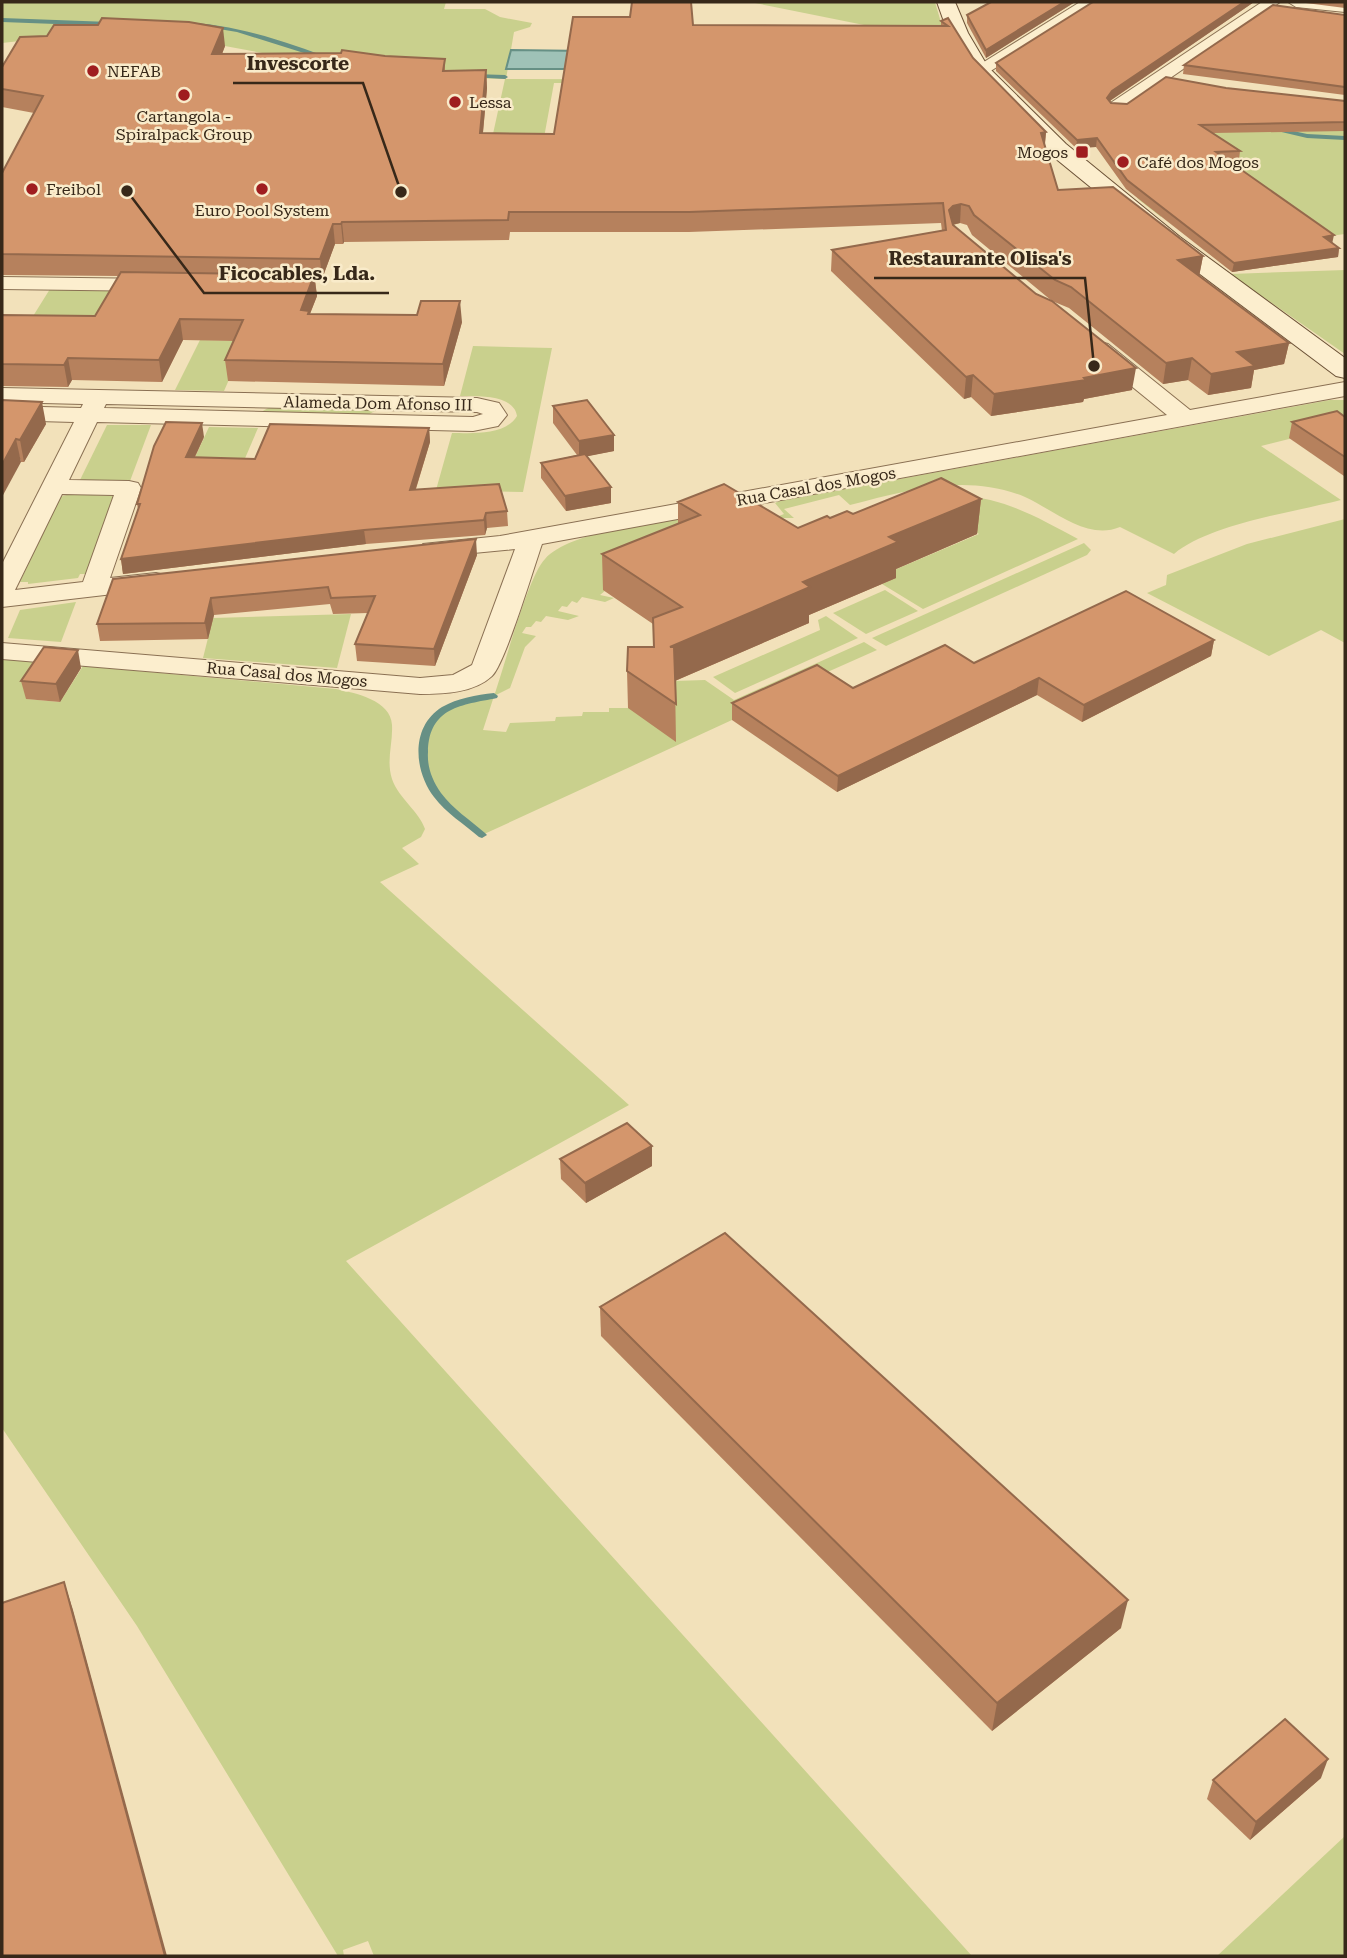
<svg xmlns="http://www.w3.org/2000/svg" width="1347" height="1958" font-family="'Roboto Serif',serif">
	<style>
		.green { fill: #c9d08d }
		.water { fill: #9fc2b7; stroke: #669085; stroke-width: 2 }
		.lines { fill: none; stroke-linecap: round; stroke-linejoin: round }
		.stream { fill: #669085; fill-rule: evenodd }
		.street-casing { stroke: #8a7053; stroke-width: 2 }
		.secondary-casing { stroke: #6b5136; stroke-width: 2 }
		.street { fill: #fceece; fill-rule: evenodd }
		.secondary { fill: #fceece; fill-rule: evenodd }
		.wall { fill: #b6815d }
		.shaded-wall { fill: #94694c }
		.building { fill: #d4966c; stroke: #94694c; stroke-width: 2 }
		.poi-dot { fill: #9f1d1f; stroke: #f9ebca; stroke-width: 2.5 }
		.labels { text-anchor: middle; stroke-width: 5; stroke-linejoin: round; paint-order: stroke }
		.far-poi-label { font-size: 16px; fill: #372819; stroke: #f9ebca; text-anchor: start }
		.far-street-label { font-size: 16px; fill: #372819; stroke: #f9ebca }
		.leader { fill: none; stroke: #372819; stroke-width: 2.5 }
		.callout-dot { fill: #372819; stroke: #f9ebca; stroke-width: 2.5 }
		.callout-label { font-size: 19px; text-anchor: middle; font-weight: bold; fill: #372819; stroke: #f9ebca; stroke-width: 5; stroke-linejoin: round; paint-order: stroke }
	</style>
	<rect width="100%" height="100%" fill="#f2e1ba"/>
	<g class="green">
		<polygon points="2,2 446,2 444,9 485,9 500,17 532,23 530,27 514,32 506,79 822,80 835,84 554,83 543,143 491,143 505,79 429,77 344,68 187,39 56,37 2,43"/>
		<polygon points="750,2 935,2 942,26 879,28"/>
		<polygon points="1084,109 1345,131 1345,234 1322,237 1161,215 1161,217 1138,199"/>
		<polygon points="1345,270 1345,354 1230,274"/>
		<polygon points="50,289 126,290 98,338 20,337"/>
		<polygon points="200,340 246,341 224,391 175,390"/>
		<path d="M473 346 552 348 523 492 436 490 452 433C472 433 505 436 517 416 514 394 476 396 460 396Z"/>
		<path d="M1330 400H1345V436L1333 428 1261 446 1341 500C1294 512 1210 524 1174 554L1120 527C1087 541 1054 510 1025 497 967 473 908 490 850 505L839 495 784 509 794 518H774L784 514 775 503 779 501Z"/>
		<polygon points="274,405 382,407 364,417 255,415"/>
		<polygon points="107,425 151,425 130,481 80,480"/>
		<polygon points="209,427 258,428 234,484 183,483"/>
		<polygon points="70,494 113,496 86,574 80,574 78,578 28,584 28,582 20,582 60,497"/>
		<path d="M959 495C1007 499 1037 517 1078 539L923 609 882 584 895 578 887 573 979 534 958 521Z"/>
		<path d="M694 516 600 595 614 598 605 602 582 597 577 603 572 601 567 607 562 606 558 611 579 616 568 620 546 616 541 622 536 621 531 627H526L522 633 536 636 525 647 510 688 494 696 483 730 506 732 510 723 555 721 556 717 582 716 583 712H609V708H636L674 681 705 680 734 700 864 642 877 650 814 678 817 681 482 835C468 823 452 812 440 799 429 786 423 770 423 754 421 709 457 701 494 696 504 668 528 576 545 559 571 530 655 524 694 516Z"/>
		<polygon points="1345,519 1345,643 1321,630 1269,656 1147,593 1166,585 1167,575 1247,544"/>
		<polygon points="1084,543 1091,550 1087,555 886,646 872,638"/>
		<polygon points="885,590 918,611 866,634 833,613"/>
		<polygon points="76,602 61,642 8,638 20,610"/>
		<polygon points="351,614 337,668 203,658 213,618"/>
		<polygon points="826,616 858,638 735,693 713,677 820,630 818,620"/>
		<path d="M2 659 50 663 27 699 60 702 83 666 336 689C355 693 391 700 392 725 393 744 386 760 392 779 399 799 419 811 425 829L421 837 402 848 419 864 380 882 629 1105 346 1261 972 1956H374L368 1941 343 1950 344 1956H338L137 1626 2 1428Z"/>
		<polygon points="1345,1836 1345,1956 1217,1956"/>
	</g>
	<polygon class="water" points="511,50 586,51 583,69 506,69"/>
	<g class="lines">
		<g class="stream">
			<polygon points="2,18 110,22 113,24 110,26 2,22"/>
			<path d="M182 22C222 24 259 33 296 46 307 50 318 53 328 58L323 59 237 32 201 26 180 25Z"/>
			<polygon points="473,74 505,75 508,77 505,79 471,77 470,76"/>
			<polygon points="1275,127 1307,134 1345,136 1345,140 1307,138 1273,130 1272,129"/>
			<path d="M494 693 498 696 497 698C462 705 429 707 428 752 427 767 432 780 441 793 453 809 470 820 485 833L487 835 482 838 479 837C464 824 446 813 434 797 414 771 410 727 442 707 458 698 476 695 494 693Z"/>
		</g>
		<defs>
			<g id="street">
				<polygon points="1080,2 1099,2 986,74 974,74 971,70"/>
				<polygon points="1262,2 1280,2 1124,110 1112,110 1109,106 1112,102"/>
				<polygon points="1288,2 1345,2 1345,12 1296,7"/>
				<polygon points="2,277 157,279 164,281 167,285 164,289 157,291 2,289"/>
				<path d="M1100 342 1108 344 1190 410 1345 382V396L542 544C534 567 505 664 492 676 474 693 443 694 420 694L2 659V643L420 678 453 675 472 665 515 549 432 557 423 554 419 549 423 544 500 536 1167 415 1092 354 1089 349 1092 344Z"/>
				<path d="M2 388 477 398 499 403 507 415 498 426 473 431 97 422 69 480 129 481 138 483 141 488 110 578 156 573 165 575 169 581 165 587 156 589 2 607V564L74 422 2 420V406L81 408 83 404 2 402ZM106 404 477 412 483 414 473 417 104 408ZM62 494 114 495 83 582 15 590Z"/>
			</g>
			<polygon id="secondary" points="937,2 955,2 968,33 988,67 1066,144 1180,237 1345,358 1345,378 1336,376 1164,247 1050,154 973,74 948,33"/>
		</defs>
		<use href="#street" class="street-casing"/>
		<use href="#secondary" class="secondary-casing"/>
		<use href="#street" class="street"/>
		<use href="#secondary" class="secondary"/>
	</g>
	<g class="wall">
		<polygon points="991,2 1075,2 986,58 967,23 967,15"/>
		<polygon points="1093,2 1254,2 1110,101 1111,103 1127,104 1226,88 1345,101 1345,131 1213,133 1240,151 1239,160 1227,160 1339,248 1338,257 1232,272 1126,189 1096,147 1076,148 996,71 996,63"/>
		<polygon points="1298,2 1345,2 1345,8"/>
		<polygon points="1345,15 1345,95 1183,74 1184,65"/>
		<polygon points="948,18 973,58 1046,132 1045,145 1058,190 1203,256 1199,276 1289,343 1284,364 1254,370 1251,388 1208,395 1188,380 1163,384 1069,308 1052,301 972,235 967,225 960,223 953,225 1132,390 1084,399 1083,402 991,416 971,397 964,399 831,271 832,250 942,231 941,223 689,232 510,232 509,240 344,242 343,244 335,244 322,279 315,279 317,296 310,314 462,322 444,386 228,381 225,360 234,341 183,340 162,382 72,380 68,387 2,386 2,315 95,316 119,276 2,275 2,173 34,113 2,107 2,67 225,46 222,54 385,56 445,59 445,71 486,70 487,88 483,133 554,134 693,25 941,26 941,21"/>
		<polygon points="2,400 46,424 24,462 21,462"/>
		<polygon points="553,406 614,451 587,456 611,487 611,503 566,511 541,478 541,463 577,455 553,423"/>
		<polygon points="1345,417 1345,475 1344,476 1289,438 1292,422"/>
		<polygon points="429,428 430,442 416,489 507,511 508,526 487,528 485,535 366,544 123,574 121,559 138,509 137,504 204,437 195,457 255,459"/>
		<polygon points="981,499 977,534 896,569 896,578 809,615 809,623 675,681 676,742 628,708 627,671 654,647 653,624 603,590 602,554 678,524 678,502 798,528 830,518 853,514"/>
		<polygon points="477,555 435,666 357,661 355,644 368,613 333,614 330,604 214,615 208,639 100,641 97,624 113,579"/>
		<polygon points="1214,640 1211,656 1082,722 1037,695 837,792 732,720 732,703 853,688 974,663"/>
		<polygon points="81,668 60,702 26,699 21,681"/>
		<polygon points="652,1146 652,1166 586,1203 561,1179 560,1159"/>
		<polygon points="600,1307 1121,1628 992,1731 601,1336"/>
		<polygon points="1321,1778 1250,1840 1207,1799 1213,1780"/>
	</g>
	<g class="shaded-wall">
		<polygon points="1064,2 1075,2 986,58 986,50"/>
		<polygon points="1244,2 1254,2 1111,100 1106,106 1107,98 1112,91"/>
		<polygon points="223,28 225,46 215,72 212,54"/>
		<polygon points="486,70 487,88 481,152 480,133"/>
		<polygon points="1046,132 1044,151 1041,133"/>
		<polygon points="1097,138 1096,147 1076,148 1077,140"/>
		<polygon points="961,204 960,223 951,225 949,210 953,206"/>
		<polygon points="342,222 344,242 343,244 341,224"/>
		<polygon points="333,224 335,244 322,279 320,259"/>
		<polygon points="1334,235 1332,244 1324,237"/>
		<polygon points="1339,248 1338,257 1232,272 1234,263"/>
		<polygon points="1203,256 1199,277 1178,260"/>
		<polygon points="314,275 317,296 309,316 301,310"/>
		<polygon points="460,301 462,322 444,386 443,364"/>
		<polygon points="180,319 183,340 162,382 159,360"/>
		<polygon points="1289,343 1284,364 1254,370 1251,388 1208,395 1211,374 1237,352"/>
		<polygon points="68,358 72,380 68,387 64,365"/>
		<polygon points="1192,358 1188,380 1163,384 1166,363"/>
		<polygon points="1136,368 1132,390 1084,399 1083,402 991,416 994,394"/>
		<polygon points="973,375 971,397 964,399 966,377"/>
		<polygon points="42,402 46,424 24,462 20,440"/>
		<polygon points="202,423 204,437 188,471 186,457"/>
		<polygon points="429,428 430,442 411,504 410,490"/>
		<polygon points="614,435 614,451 579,458 579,441"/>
		<polygon points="16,439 21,462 2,497 2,465"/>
		<polygon points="611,487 611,503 566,511 565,496"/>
		<polygon points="981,499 977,534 896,569 896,578 809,615 809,623 670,683 670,647 803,582 889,537"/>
		<polygon points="486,513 487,528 485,535 484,520"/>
		<polygon points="364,530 366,544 123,574 121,559"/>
		<polygon points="476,539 477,555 435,666 434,649"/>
		<polygon points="211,598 214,615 208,639 205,623"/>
		<polygon points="1214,640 1211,656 1082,722 1084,705"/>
		<polygon points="78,650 81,668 60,702 56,684"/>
		<polygon points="1039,678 1037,695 837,792 838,776"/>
		<polygon points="652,1146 652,1166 586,1203 585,1183"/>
		<polygon points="64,1582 73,1610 167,1956 165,1956"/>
		<polygon points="1128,1600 1121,1628 992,1731 997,1703"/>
		<polygon points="1328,1759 1321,1778 1250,1840 1256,1822"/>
	</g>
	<g class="building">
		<polygon points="632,2 691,2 693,25 948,26 941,21 948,18 973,58 1046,132 1041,133 1058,190 1113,187 1203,256 1178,260 1289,343 1237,352 1255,366 1211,374 1192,358 1166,363 1071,287 1055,280 974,215 969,206 961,204 953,206 949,210 953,225 1036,294 1052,301 1136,368 1084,378 1086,380 994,394 973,375 966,377 832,250 946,230 943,203 689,212 509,212 508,220 342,222 341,224 333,224 320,259 2,254 2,173 43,96 2,89 2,67 20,37 47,36 54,25 98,25 102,18 189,22 223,28 212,54 341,53 342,50 385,56 445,59 443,71 486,70 480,133 554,134 573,17 630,17"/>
		<polygon points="991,2 1064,2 986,50 967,15"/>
		<polygon points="1093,2 1244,2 1112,91 1107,98 1111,103 1127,104 1166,77 1226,88 1345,101 1345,122 1200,125 1240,151 1216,152 1334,235 1324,237 1339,248 1234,263 1127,180 1097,138 1077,140 996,63"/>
		<polygon points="1273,5 1345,15 1345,87 1184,65"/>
		<polygon points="121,272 314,275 301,310 309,311 308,314 417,315 421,301 460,301 443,364 225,360 243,320 180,319 159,360 68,358 64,365 2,364 2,315 95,316"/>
		<polygon points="2,400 42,402 20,440 16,439 2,465"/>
		<polygon points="587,400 614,435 579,441 553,406"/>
		<polygon points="1337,411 1345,417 1345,457 1292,422"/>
		<polygon points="166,422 202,423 186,457 255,459 270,424 429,428 410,490 499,484 507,511 486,513 484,520 364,530 121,559 140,504 137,504 154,446"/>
		<polygon points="585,454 611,487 565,496 541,463"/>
		<polygon points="941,478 981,499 889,537 898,542 803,582 810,587 670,647 674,647 676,704 627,671 628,647 654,647 653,618 682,607 602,554 700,515 678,502 724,484 798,528 827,516 830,518 847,511 853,514"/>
		<polygon points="476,539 434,649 355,644 375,596 331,598 328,587 211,598 205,623 97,624 113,579"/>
		<polygon points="1126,591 1214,640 1084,705 1039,678 838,776 732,703 817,665 853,688 945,645 974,663"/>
		<polygon points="44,647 78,650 56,684 21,681"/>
		<polygon points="627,1123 652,1146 585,1183 560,1159"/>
		<polygon points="725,1233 1128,1600 997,1703 600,1307"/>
		<polygon points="64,1582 165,1956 2,1956 2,1603"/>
		<polygon points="1285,1719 1328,1759 1256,1822 1213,1780"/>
	</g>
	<g class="poi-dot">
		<circle cx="93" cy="71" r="7"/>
		<circle cx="184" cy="95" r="7"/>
		<circle cx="455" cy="102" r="7"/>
		<rect x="1075" y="145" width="14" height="14" rx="3.5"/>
		<circle cx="1123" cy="162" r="7"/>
		<circle cx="32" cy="189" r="7"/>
		<circle cx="262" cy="189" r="7"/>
	</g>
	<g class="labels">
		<g class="far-poi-label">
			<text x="107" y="77">NEFAB</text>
			<text x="469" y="108">Lessa</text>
			<text x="184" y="122" text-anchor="middle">Cartangola -<tspan x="184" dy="18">Spiralpack Group</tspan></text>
			<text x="1068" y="158" text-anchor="end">Mogos</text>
			<text x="1137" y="168">Café dos Mogos</text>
			<text x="46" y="195">Freibol</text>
			<text x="262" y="216" text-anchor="middle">Euro Pool System</text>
		</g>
		<g class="far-street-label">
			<text transform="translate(378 403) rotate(1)" y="6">Alameda Dom Afonso III</text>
			<text transform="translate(816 486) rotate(-10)" y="6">Rua Casal dos Mogos</text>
			<text transform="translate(287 674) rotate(5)" y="6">Rua Casal dos Mogos</text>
		</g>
	</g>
	<path class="leader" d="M401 192L363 83H233M1094 366L1085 278H874M127 191L204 293H389"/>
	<g class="callout-dot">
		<circle cx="401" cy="192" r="7"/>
		<circle cx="1094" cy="366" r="7"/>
		<circle cx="127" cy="191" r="7"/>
	</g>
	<g class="callout-label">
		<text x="298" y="70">Invescorte</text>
		<text x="980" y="265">Restaurante Olisa's</text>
		<text x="297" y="280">Ficocables, Lda.</text>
	</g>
	<rect width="1347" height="1958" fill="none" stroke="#372819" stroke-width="7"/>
</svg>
